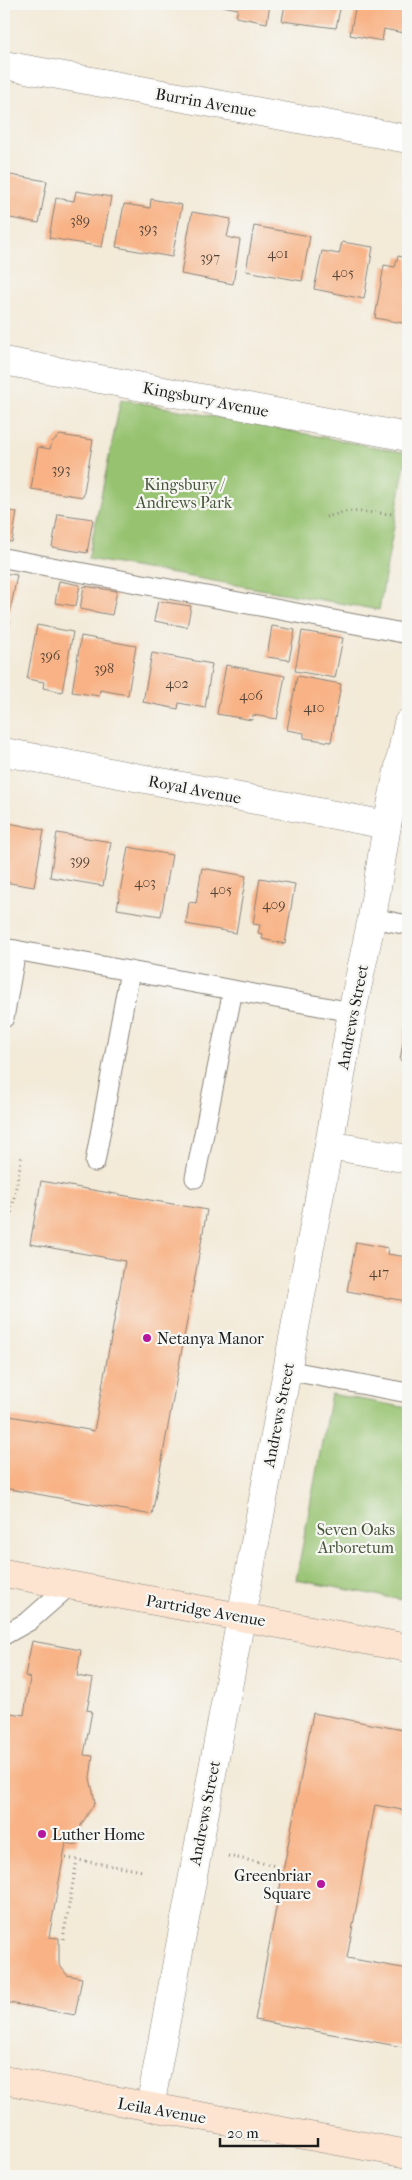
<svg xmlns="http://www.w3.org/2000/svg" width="412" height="2180" font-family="'IM FELL French Canon',serif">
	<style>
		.green { fill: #97c371; stroke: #5a7046 }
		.building { fill: #f8b285 }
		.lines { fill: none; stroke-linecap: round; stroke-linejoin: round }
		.service-casing { stroke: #88837a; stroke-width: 21 }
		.minor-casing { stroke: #88837a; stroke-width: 29 }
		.tertiary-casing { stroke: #88837a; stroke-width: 29 }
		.secondary-casing { stroke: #88837a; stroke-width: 29 }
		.path { stroke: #88837a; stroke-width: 3; stroke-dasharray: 1 4; stroke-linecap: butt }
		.service { stroke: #fff; stroke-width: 19 }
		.minor { stroke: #fff; stroke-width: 28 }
		.tertiary { stroke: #fff; stroke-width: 28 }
		.secondary { stroke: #fde4d0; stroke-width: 28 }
		.poi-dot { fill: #b5179e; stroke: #f6f6f2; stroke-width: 2 }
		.labels { text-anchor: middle; stroke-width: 4.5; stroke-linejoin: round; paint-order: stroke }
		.number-label { font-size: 14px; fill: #534236 }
		.street-label { font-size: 16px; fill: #1c1c1c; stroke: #f6f6f2 }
		.park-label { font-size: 16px; fill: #47563a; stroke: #f6f6f2 }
		.poi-label { font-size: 16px; fill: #1c1c1c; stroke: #f6f6f2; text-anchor: start }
	</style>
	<rect width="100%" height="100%" fill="#f6f6f2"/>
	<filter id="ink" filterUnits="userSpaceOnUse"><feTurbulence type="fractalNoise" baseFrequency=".02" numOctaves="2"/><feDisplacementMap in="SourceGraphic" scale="10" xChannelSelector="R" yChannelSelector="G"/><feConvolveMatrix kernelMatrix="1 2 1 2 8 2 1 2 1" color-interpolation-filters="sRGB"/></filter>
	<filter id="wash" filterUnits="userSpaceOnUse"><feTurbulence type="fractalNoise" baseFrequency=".0096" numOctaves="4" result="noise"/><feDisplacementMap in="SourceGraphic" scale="20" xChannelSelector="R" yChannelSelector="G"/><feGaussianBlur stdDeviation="1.12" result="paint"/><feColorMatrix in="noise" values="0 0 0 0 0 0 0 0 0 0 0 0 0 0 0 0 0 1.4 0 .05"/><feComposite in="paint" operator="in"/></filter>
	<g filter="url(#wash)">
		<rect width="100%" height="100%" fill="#f3ead8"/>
		<g class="green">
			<polygon points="121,399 407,453 379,610 88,559"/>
			<polygon points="331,1394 408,1408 408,1601 296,1580"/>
		</g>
		<g id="blocks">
			<g class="building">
				<polygon points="212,4 270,4 267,23 236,17 238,9"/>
				<polygon points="285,4 341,4 336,28 282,21"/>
				<polygon points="356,4 408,4 408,34 384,29 382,41 350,35"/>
				<polygon points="4,174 47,181 39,223 4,217"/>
				<polygon points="76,191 111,197 102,247 49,238 56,198 74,201"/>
				<polygon points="151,199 182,205 172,257 116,247 124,204 150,208"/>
				<polygon points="192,212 231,219 227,237 240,240 233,284 181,274"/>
				<polygon points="254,226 310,236 302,281 246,271"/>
				<polygon points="342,242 373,247 364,299 314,289 322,251 339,254"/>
				<polygon points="398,256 408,258 408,324 375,318 384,265 395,267"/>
				<polygon points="60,435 93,440 83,497 31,489 38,447 50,449 52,442"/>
				<polygon points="4,510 17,512 12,542 4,541"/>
				<polygon points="58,514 93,519 87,553 52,547"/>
				<polygon points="4,573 17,575 10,612 4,611"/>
				<polygon points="59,581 80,585 76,606 55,603"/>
				<polygon points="84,586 117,591 112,615 80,609"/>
				<polygon points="158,601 191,606 187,627 154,621"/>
				<polygon points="4,620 10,621 5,649 4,649"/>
				<polygon points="37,625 73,632 62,692 43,688 44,682 27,679"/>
				<polygon points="272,626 295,630 289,660 267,657"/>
				<polygon points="302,631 343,638 335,678 295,671"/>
				<polygon points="81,636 136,646 128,695 100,690 99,696 72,692"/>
				<polygon points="152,653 212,664 205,708 179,703 178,709 143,702"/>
				<polygon points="226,665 285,676 277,719 253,715 252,720 217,714"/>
				<polygon points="297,676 341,684 331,742 304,738 304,733 287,730"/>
				<polygon points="4,822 44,830 34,887 4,882"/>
				<polygon points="57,833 111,842 103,886 50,877"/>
				<polygon points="128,847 172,855 161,916 117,909"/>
				<polygon points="202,868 246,876 236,933 186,924 189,902 196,903"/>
				<polygon points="260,878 295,884 285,944 262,939 263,934 258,933 260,925 253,924"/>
				<polygon points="407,1019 408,1019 408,1061 400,1060"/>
				<polygon points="41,1181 207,1210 152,1515 4,1488 4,1415 94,1431 125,1261 30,1244"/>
				<polygon points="356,1242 388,1248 387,1254 408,1257 408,1287 406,1301 347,1291"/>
				<polygon points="32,1641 81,1650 77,1676 93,1679 87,1710 92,1711 84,1755 93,1756 90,1778 95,1802 81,1825 77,1845 66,1843 49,1937 59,1938 59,1964 67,1975 82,1978 75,2015 4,2002 4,1796 7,1781 4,1780 4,1712 24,1715 30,1678 25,1676"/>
				<polygon points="313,1713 408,1731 408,1811 375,1805 347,1958 408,1969 408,2048 255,2020"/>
			</g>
		</g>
	</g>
	<g filter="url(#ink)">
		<use href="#blocks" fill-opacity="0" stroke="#88837a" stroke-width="1"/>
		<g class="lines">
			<defs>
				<g id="service">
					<polyline points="4,558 408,634"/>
					<polyline points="372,918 408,925"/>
					<polyline points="4,948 352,1012"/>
					<polyline points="4,1018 16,950"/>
					<polyline points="95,1162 130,971"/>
					<polyline points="195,1178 233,990"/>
					<polyline points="286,1370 408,1393"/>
					<polyline points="4,1635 29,1621 70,1585"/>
				</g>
				<g id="minor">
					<polyline points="4,65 408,139"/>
					<polyline points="4,752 387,825"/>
					<polyline points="329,1145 408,1159"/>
					<polyline points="150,2107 329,1145 352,1012 372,918 387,825 408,723"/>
				</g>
				<polyline id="tertiary" points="4,361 408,437"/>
				<g id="secondary">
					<polyline points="4,1573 408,1648"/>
					<polyline points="4,2080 408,2154"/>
				</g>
			</defs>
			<use href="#service" class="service-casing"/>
			<use href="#minor" class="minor-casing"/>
			<use href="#tertiary" class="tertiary-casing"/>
			<use href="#secondary" class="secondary-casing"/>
			<g class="path">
				<polyline points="326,517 348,511 394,514"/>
				<polyline points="4,1252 22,1155"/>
				<polyline points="228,1856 276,1866"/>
				<polyline points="66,1858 143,1871"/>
				<polyline points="63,1939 77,1860"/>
			</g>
			<use href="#service" class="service"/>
			<use href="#minor" class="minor"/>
			<use href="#tertiary" class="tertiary"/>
			<use href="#secondary" class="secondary"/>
		</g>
	</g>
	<g class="poi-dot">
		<circle cx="147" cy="1338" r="5"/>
		<circle cx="42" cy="1834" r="5"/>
		<circle cx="321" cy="1884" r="5"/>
	</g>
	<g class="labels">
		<g class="number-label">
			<text x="80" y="225">389</text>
			<text x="148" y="233">393</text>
			<text x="278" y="258">401</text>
			<text x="210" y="262">397</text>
			<text x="343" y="277">405</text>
			<text x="61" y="474">393</text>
			<text x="50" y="660">396</text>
			<text x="104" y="673">398</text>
			<text x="177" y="688">402</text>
			<text x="251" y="700">406</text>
			<text x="314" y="712">410</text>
			<text x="80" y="865">399</text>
			<text x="145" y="887">403</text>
			<text x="221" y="894">405</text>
			<text x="274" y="909">409</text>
			<text x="379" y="1277">417</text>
		</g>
		<g class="street-label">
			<text transform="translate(206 102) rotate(10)" y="6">Burrin Avenue</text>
			<text transform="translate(206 399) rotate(11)" y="6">Kingsbury Avenue</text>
			<text transform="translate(195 789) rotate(11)" y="6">Royal Avenue</text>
			<text transform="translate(352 1017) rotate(-79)" y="6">Andrews Street</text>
			<text transform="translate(278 1415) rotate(-79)" y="6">Andrews Street</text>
			<text transform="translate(206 1610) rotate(10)" y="6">Partridge Avenue</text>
			<text transform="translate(204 1813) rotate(-79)" y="6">Andrews Street</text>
			<text transform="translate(162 2110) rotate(10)" y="6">Leila Avenue</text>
		</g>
		<g class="park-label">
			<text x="184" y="490">Kingsbury /<tspan x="184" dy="18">Andrews Park</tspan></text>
			<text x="356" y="1535">Seven Oaks<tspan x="356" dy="18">Arboretum</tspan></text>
		</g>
		<g class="poi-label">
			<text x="157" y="1344">Netanya Manor</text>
			<text x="52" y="1840">Luther Home</text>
			<text x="311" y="1881" text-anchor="end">Greenbriar<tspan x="311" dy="18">Square</tspan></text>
		</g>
	</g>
	<rect width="412" height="2180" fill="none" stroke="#f6f6f2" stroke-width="20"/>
	<path d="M220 2138v8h98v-8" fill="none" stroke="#1c1c1c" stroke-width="2.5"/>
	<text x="227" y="2138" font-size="15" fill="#1c1c1c" stroke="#f6f6f2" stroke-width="4" paint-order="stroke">20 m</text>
</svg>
